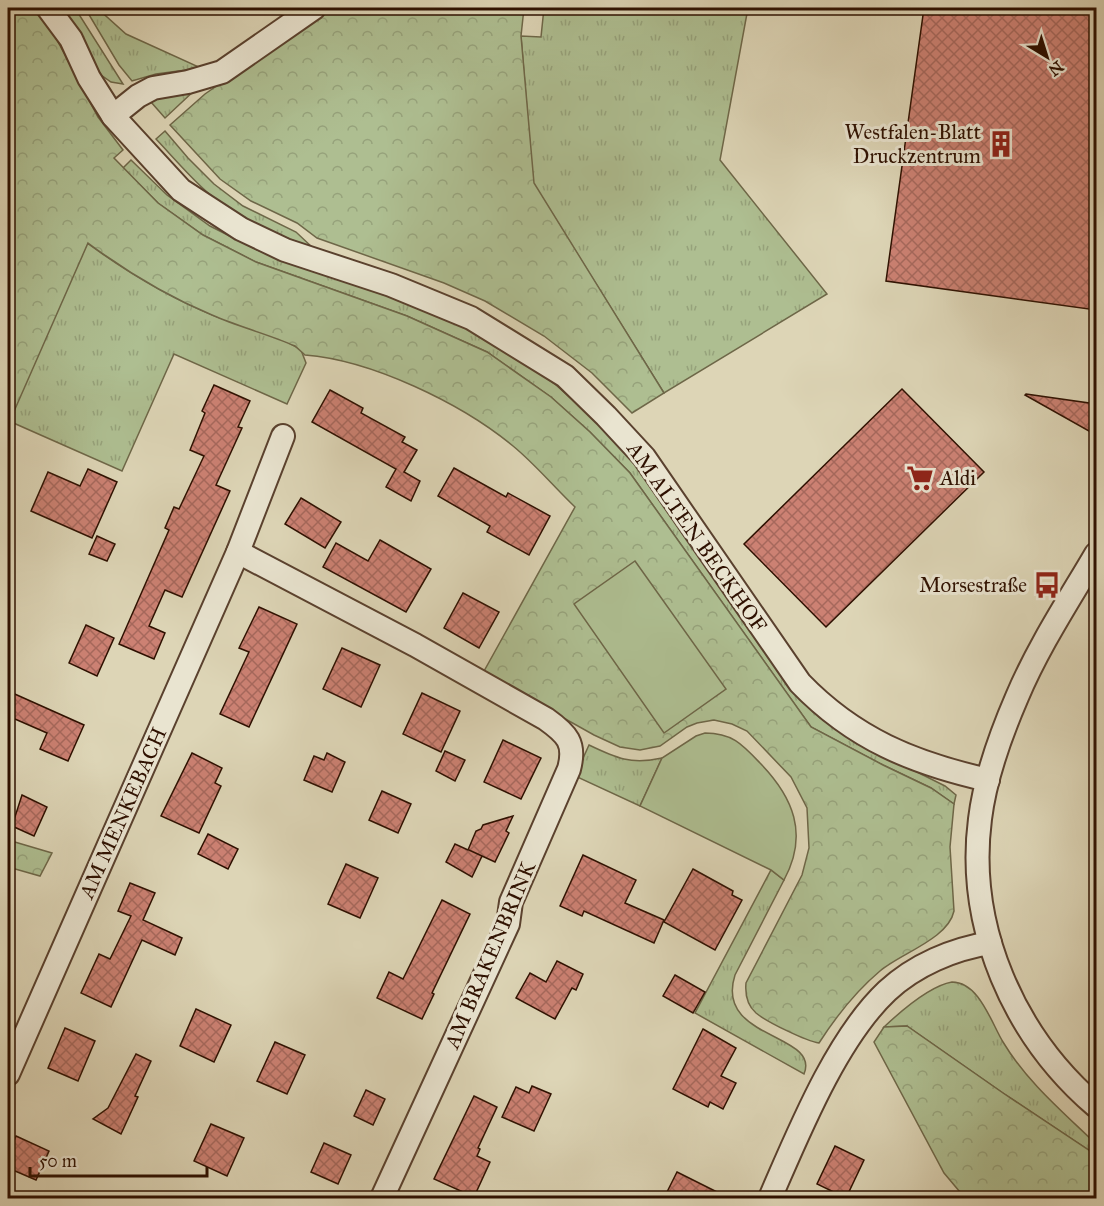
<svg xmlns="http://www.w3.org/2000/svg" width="1104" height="1206" font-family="'IM FELL Great Primer',serif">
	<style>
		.grass { fill: url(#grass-tufts); stroke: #6e6748; stroke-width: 1.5 }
		.forest { fill: url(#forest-crowns); stroke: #6e6748; stroke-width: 1.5 }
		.park { fill: #aebe91; stroke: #6e6748; stroke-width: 1.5 }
		.building { fill: url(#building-cross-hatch); stroke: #2e1000; stroke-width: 1.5 }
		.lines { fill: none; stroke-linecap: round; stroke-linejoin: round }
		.street-casing { stroke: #5a412e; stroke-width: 26 }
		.street { stroke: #e9e4d0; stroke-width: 22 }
		.labels { text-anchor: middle; stroke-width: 6; stroke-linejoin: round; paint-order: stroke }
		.poi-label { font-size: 21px; fill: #2e1000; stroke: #e9e4d0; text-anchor: end }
		.street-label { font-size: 21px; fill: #2e1000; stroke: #e9e4d0 }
	</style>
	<defs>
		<pattern id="grass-tufts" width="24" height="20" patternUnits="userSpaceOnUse" patternTransform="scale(1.5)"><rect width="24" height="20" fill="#aebe91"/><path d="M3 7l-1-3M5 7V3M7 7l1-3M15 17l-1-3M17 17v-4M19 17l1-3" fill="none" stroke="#96a27b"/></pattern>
		<pattern id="forest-crowns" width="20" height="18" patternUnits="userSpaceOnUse" patternTransform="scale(1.5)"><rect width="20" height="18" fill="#aebe91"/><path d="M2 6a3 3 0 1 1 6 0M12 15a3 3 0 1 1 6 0" fill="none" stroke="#96a27b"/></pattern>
		<pattern id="building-cross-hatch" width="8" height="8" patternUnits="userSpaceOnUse" patternTransform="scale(1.5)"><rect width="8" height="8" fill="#cc8173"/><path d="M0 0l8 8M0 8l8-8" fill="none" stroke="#a6685c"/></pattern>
	</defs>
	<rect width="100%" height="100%" fill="#ddd5b6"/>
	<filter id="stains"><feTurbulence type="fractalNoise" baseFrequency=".00333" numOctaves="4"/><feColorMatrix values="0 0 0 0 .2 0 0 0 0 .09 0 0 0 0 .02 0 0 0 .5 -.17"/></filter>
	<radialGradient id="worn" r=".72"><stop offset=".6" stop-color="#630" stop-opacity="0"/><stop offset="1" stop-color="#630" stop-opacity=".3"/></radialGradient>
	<g class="grass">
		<polygon points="61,8 75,8 123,84 111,82 101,75"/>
		<polygon points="85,8 97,8 126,34 201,68 156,74 132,81 119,65"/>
		<polygon points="544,8 748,8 720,160 827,294 664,393 533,183 521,36 541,37"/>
		<polygon points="196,89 165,118 151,102 160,95"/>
		<path d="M165 131 188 158 214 184 243 206 296 232 313 248C275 234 238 220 207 192 189 176 173 157 156 139Z"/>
		<polygon points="131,160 167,195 210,226 257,250 396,299 462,326 514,355 556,385 595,420 634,463 792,688 820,718 855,741 945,786 956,795 954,804 931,788 883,765 811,727 630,473 590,432 551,397 487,352 407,316 256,262 203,235 158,203 123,168"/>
		<path d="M87 243C127 272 169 298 215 316 243 327 276 333 301 350L306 363 287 404 174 354 122 471 9 421Z"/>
		<path d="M589 745C616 758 631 765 662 758L640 806 575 776Z"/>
		<path d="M771 870 784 880 735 975C714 1040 821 1033 804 1074L695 1013Z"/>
		<path d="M952 982C979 982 991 1022 1003 1042 1027 1082 1063 1112 1096 1144V1155L1003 1093 907 1026 884 1027C901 1011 929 986 952 982Z"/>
	</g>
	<g class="forest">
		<path d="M8 8H35L49 25 98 117 123 150 114 158 158 203 203 235 256 262 407 316 487 352 551 397 590 432 630 473 811 727 883 765 931 788 954 804 950 847 954 911C948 939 901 953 880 971 855 992 837 1015 819 1043 806 1041 767 1022 756 1013 747 1005 745 994 746 983L802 875 809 848 807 808 791 777 747 731 732 724 714 720 697 723 687 727 660 746 640 750 620 747 594 735 483 673 575 507C554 487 535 464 513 446 461 403 371 360 305 355L295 346C268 334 239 327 212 315 167 296 127 272 88 243L8 425Z"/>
		<polygon points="329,8 524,8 521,36 534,183 664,393 632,413 592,373 544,336 485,301 444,283 317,238 297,223 251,201 220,179 170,125 205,94"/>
		<polygon points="8,840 52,853 40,876 8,867"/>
		<polygon points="907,1026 1003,1093 1096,1155 1096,1198 965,1198 944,1173 874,1042 884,1027"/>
	</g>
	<g class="park">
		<polygon points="635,561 726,689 664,733 574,604"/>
		<path d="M705 733C732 733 742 744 760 763 793 797 809 834 784 880L771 870 640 806 662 758 696 736Z"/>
	</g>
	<g class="building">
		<polygon points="924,8 1096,8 1096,310 886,281"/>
		<polygon points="214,385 250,401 238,427 242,428 216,485 230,491 182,597 165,590 149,626 165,633 154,659 119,644 169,530 165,528 174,507 179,509 204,456 190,450 205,413 202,411"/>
		<polygon points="902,389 984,472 826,627 744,544"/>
		<polygon points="330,390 363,408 361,413 405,437 402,442 417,450 404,472 420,481 411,501 386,487 396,469 312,422"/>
		<polygon points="1026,394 1096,404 1096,435 1025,395"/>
		<polygon points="454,468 506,497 508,493 550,516 529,555 487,532 490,526 438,496"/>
		<polygon points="88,469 117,482 92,538 31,511 48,472 80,486"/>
		<polygon points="301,498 341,522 325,548 285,524"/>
		<polygon points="97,536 115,544 107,561 89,554"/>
		<polygon points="380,540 431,569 406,612 323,567 336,543 368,561"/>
		<polygon points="463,593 499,612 479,648 444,628"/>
		<polygon points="259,607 297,624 249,727 220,714 249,652 239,648"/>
		<polygon points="86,625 114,638 97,676 69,663"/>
		<polygon points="342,648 380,665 361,707 323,689"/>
		<polygon points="8,691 84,725 68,761 40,749 47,733 8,716"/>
		<polygon points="422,693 460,711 441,752 403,734"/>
		<polygon points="503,740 541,758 521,799 484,782"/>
		<polygon points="445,751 465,760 455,781 436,771"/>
		<polygon points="192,753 222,768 215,783 221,786 199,833 161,816"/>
		<polygon points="327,753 345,762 332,792 304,780 314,756 324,760"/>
		<polygon points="382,791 411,804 398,833 369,820"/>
		<polygon points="22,795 47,807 34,836 12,826"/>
		<polygon points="513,816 506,831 509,833 495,862 469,850 482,856 472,877 446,862 455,844 468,850 476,831 481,829 483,825"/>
		<polygon points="208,834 238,849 228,869 198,854"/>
		<polygon points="583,855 636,880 625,903 664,920 654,943 584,911 582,916 560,906"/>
		<polygon points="346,864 378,878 360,918 328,904"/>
		<polygon points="693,869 733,891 732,895 742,900 715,950 664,922"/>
		<polygon points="130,883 155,893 143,920 182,938 175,955 142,940 111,1007 81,993 99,954 110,959 131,916 118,911"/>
		<polygon points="442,900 470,914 432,993 434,994 422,1019 377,998 389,972 403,979"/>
		<polygon points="557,961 583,974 576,990 572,988 555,1019 516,998 530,973 546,982"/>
		<polygon points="675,975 705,992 693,1013 663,996"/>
		<polygon points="196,1009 231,1025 214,1062 180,1046"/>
		<polygon points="65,1028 95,1041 78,1081 48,1068"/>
		<polygon points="703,1029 736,1048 721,1076 736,1083 723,1109 710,1102 708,1107 673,1089"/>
		<polygon points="275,1042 305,1055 287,1094 257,1081"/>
		<polygon points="136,1054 151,1061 135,1096 138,1097 121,1134 93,1119 108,1108"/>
		<polygon points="532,1086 551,1094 534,1131 502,1117 516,1087 529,1093"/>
		<polygon points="366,1090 385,1099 373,1125 354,1116"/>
		<polygon points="474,1096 497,1107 478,1148 480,1149 477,1156 490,1162 474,1197 434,1179"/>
		<polygon points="211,1124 244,1138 227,1176 194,1161"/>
		<polygon points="16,1136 49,1151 36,1180 8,1168 8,1155"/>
		<polygon points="324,1143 351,1155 338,1184 311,1172"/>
		<polygon points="835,1146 864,1160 846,1198 817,1184"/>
		<polygon points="677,1172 729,1198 664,1198"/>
	</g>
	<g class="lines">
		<defs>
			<g id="street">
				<path d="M48 8 71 39 89 78 113 116 181 190 241 229 285 250 391 285 471 318 565 376 606 416 644 457 800 683C854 739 913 763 988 780"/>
				<polyline points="113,116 138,96 153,88 188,82 222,72 314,8"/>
				<path d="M238 552 415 645 546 719C567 734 576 743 569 769L511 902 508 924 382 1198"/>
				<path d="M1096 554C1069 600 1038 647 1017 697 1001 734 985 778 980 819 966 927 1014 1036 1096 1106"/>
				<polyline points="8,1074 238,552 283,436"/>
				<path d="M770 1198C798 1134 836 1039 887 991 915 965 953 949 990 943"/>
			</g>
		</defs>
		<use href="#street" class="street-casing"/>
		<use href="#street" class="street"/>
	</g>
	<defs>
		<symbol id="building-bare" viewBox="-9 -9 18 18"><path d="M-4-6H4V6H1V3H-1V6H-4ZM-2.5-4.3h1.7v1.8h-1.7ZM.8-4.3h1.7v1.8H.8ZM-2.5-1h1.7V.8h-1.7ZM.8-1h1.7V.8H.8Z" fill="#8f2418" stroke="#e9e4d0" stroke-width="2.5" paint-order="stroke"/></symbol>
		<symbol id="supermarket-bare" viewBox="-9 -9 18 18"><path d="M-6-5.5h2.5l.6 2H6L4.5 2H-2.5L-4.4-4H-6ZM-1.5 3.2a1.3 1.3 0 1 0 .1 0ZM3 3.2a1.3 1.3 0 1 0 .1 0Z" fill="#8f2418" stroke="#e9e4d0" stroke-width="2.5" paint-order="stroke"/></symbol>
		<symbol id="bus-bare" viewBox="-9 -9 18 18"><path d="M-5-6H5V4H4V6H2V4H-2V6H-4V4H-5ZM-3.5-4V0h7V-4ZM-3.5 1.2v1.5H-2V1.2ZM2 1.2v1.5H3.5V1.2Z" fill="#8f2418" stroke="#e9e4d0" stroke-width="2.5" paint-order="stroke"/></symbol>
	</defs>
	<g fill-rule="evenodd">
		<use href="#building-bare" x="982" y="125" width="38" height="38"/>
		<use href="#supermarket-bare" x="901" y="459" width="38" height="38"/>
		<use href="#bus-bare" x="1028" y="566" width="38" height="38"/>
	</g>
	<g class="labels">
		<g class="poi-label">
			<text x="981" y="139">Westfalen-Blatt<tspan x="981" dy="24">Druckzentrum</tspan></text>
			<text x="940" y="485" text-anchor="start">Aldi</text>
			<text x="1027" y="592">Morsestraße</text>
		</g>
		<g class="street-label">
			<text transform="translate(697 537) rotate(55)" y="7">AM ALTEN BECKHOF</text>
			<text transform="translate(123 813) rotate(-66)" y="7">AM MENKEBACH</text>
			<text transform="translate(490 955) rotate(-67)" y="7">AM BRAKENBRINK</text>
		</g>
	</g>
	<rect width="1104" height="1206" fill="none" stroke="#ddd5b6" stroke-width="30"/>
	<rect x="9" y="9" width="1086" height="1188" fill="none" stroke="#2e1000" stroke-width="3"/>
	<rect x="15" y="15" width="1074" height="1176" fill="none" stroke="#2e1000" stroke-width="1.5"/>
	<g transform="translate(1047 57) rotate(142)" stroke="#e9e4d0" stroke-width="4.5" paint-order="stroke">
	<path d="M0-4.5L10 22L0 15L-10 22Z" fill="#2e1000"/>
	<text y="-9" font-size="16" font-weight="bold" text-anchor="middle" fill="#2e1000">N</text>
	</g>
	<path d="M30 1167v9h177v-9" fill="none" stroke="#2e1000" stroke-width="3"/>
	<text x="39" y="1167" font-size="18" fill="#2e1000" stroke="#e9e4d0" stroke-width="4.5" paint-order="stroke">50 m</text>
	<rect width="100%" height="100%" filter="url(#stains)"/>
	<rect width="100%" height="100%" fill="url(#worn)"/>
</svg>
